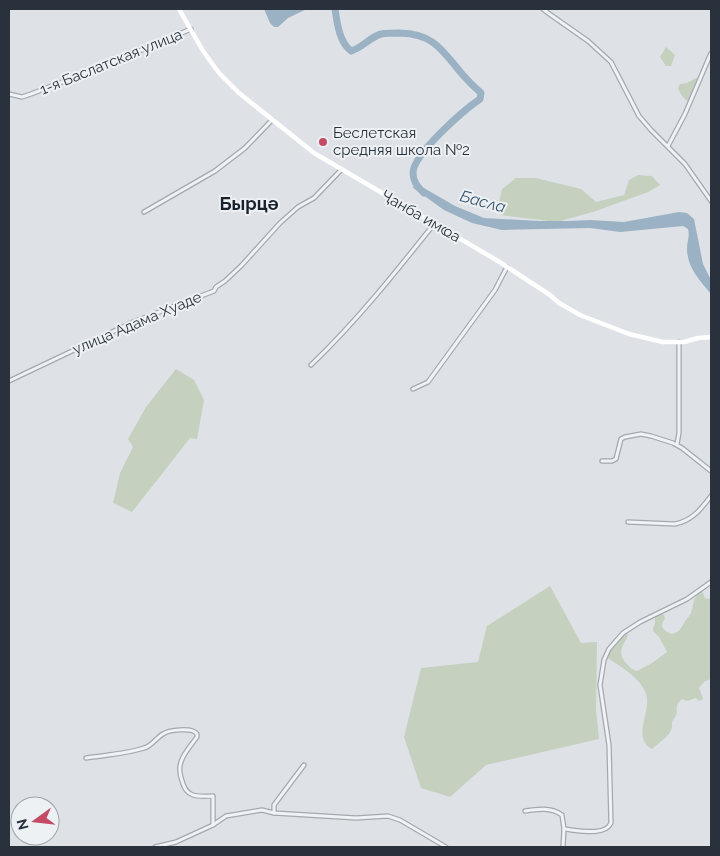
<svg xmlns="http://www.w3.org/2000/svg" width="720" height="856" font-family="Raleway,sans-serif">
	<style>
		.green { fill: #c5d0bf }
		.water { fill: #9bb2c4 }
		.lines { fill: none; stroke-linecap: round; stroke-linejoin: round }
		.river { stroke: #9bb2c4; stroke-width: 7 }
		.street-casing { stroke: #a4a9b0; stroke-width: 5.5 }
		.street { stroke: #f0f2f5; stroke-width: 3 }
		.secondary { stroke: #fff; stroke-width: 4.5 }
		.poi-dot { fill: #c44a66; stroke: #edf1f4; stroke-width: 2 }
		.labels { text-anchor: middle; stroke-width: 4; stroke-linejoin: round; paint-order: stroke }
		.street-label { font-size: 15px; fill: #28313c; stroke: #edf1f4 }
		.poi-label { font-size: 15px; fill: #28313c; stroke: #edf1f4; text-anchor: start }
		.water-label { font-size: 16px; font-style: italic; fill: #35526d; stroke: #edf1f4 }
		.quarter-label { font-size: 18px; font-weight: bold; fill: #1a222d; stroke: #edf1f4 }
	</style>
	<rect width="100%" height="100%" fill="#dee2e6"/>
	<g class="green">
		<polygon points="666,47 675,55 671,66 666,66 660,57"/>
		<path d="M696 78 698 79 699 81 689 102C683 98 680 94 678 88L680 84 687 83Z"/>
		<polygon points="638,175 652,176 660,185 648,192 596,211 557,222 501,215 498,206 502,189 516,178 536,178 581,189 596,202 624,195 629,180"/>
		<polygon points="176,369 194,380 204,400 197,439 190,438 132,512 113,503 120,473 133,447 128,439 146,407"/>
		<polygon points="550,586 581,643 597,642 596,710 599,739 486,765 450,797 421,788 404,737 421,668 478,662 487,626"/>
		<path d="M702 591 705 598 708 599 711 597V677L709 680 705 681 699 688 703 699 699 701 696 698 687 701 682 699C673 707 679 709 676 716 674 718 673 720 672 722 674 735 660 741 652 749 631 738 652 711 646 694 641 678 620 666 606 657L611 648 625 634 627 633 628 635C623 647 616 652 627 664 630 667 632 670 637 671L652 663 667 652 659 637 653 631V628L655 624V617L660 614 664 615 665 619C658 626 665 632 672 634 679 632 680 630 684 623 686 619 689 617 691 613 695 602 691 599 702 591Z"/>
	</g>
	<g class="water">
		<polygon points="264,9 307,9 288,18 278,27 274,27 270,23"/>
		<path d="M412 187 424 188 455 206 484 218 540 221H567L590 220 624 222 679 212 687 213 694 219 703 264 711 280V294C700 281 687 267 687 249 687 241 690 236 688 229L683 226 620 232 590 228 502 230 472 223 444 210Z"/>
	</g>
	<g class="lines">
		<path class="river" d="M335 9C337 22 339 42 351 51 362 48 370 37 381 34 387 33 394 33 400 33 434 34 442 50 462 74 468 81 474 87 481 93L480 99C464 110 413 154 413 173 413 182 418 188 424 193"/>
		<defs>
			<g id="street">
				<polyline points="543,9 548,13 588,41 611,62 639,116 651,130 685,164 711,201"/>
				<polyline points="9,94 22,97 31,94 111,63 191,29"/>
				<polyline points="668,146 685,114 711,53"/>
				<polyline points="144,212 215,171 245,148 272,120"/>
				<path d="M311 365C356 322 395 273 434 224"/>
				<polyline points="9,381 133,322 214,291 216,287 225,281 241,266 280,223 298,207 314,198 341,170"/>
				<polyline points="413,389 428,382 495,290 507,267"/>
				<polyline points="677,444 679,433 679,342"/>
				<polyline points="602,461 612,461 616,459 621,439 625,437 641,434 651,436 673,443 682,448 711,471"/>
				<path d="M628 522 675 524C692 521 701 509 711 496"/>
				<path d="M86 758C105 755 126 754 144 748 152 746 156 738 163 734 168 730 193 727 197 734 197 735 197 736 197 737 190 747 178 759 180 772 180 776 182 780 183 784 185 789 187 793 193 795 199 797 206 796 213 796V825"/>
				<path d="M525 811C537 809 551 807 562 815L564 829 563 847"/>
				<polyline points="274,813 274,805 304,765"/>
				<path d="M564 829C576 830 605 837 611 823L609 745 600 685 604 660 609 649 623 633 640 622 687 599 711 582"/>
				<polyline points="155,847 176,842 213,825 226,816 262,810 274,813 356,818 388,816 400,820 446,847"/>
			</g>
		</defs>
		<use href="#street" class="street-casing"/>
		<use href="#street" class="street"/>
		<polyline class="secondary" points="179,9 203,51 219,73 239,93 314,153 498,261 550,295 559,303 580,315 629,334 663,342 684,342 698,338 711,337"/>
	</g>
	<circle class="poi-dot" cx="323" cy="142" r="5"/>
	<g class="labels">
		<g class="street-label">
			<text transform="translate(111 62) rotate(-22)" y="5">1-я Баслатская улица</text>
			<text transform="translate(421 216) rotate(30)" y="5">Ҷанба имҩа</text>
			<text transform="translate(137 323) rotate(-23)" y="5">улица Адама Хуаде</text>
		</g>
		<g class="poi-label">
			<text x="333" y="138">Беслетская<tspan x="333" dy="17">средняя школа №2</tspan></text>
		</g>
		<g class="water-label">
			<text transform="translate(483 201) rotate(15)" y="6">Басла</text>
		</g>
		<g class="quarter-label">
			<text x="249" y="210">Бырцә</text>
		</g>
	</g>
	<rect width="720" height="856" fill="none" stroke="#28313c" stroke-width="20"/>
	<g transform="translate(35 821) rotate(255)"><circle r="24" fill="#edf1f4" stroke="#9ea4aa"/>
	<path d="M0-4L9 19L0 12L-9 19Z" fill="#c44a66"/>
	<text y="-8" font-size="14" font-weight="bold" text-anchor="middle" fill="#28313c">N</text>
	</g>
</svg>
